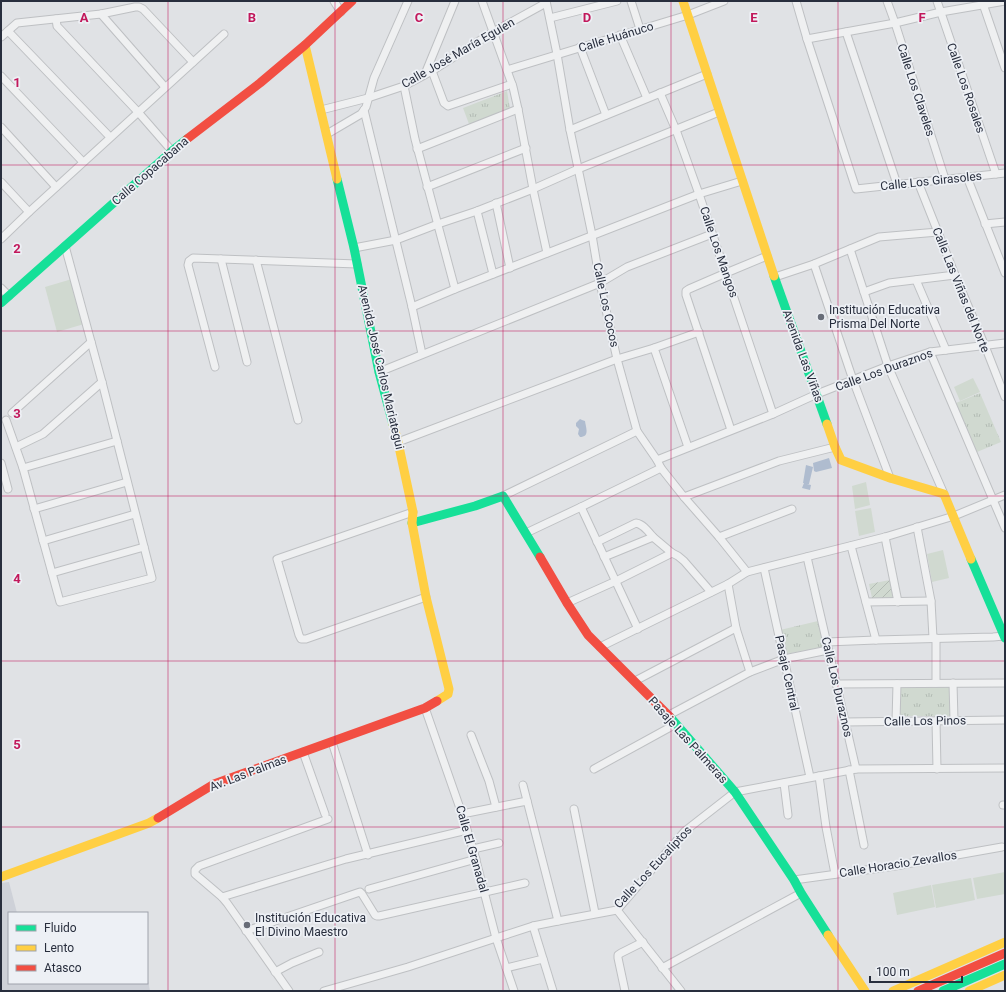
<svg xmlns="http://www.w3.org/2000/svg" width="1006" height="992" font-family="Roboto,sans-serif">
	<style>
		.built { fill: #ced1d8 }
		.grass { fill: #d0d9d0 }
		.park { fill: url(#park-tufts) }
		.garden { fill: url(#garden-furrows) }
		.water { fill: #afbccf }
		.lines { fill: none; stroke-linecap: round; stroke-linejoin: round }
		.street-casing { stroke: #bec0c3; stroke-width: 9 }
		.street { stroke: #eff0f1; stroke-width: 7 }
		.fast { stroke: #16e098; stroke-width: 9 }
		.slow { stroke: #ffcf43; stroke-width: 9 }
		.jam { stroke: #f24e42; stroke-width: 9 }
		.grid { fill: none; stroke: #c2185b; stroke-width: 1; stroke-opacity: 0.55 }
		.poi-dot { fill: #686d78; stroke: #edf0f5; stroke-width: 1.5 }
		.labels { text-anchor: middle; stroke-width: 3.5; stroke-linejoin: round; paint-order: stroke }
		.street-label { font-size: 12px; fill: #282e3d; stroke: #edf0f5 }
		.poi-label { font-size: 12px; fill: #282e3d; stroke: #edf0f5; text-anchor: start }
		.grid-label { font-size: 13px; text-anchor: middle; font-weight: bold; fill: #c2185b; stroke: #edf0f5; stroke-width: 3.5; stroke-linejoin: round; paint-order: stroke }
	</style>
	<defs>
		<pattern id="park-tufts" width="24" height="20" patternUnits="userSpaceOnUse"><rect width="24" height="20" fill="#d0d9d0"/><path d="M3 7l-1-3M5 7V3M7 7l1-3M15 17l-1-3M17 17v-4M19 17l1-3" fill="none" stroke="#b3bbb4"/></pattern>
		<pattern id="garden-furrows" width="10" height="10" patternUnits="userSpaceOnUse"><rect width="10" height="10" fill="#d0d9d0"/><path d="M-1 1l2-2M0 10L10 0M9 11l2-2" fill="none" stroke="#b3bbb4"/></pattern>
	</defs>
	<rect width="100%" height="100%" fill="#e0e2e5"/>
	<polygon class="built" points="9,882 17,913 9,913 9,983 147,983 147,975 150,991 1,991 1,883"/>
	<g class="grass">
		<polygon points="72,279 84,324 57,332 45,287"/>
		<polygon points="973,378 980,392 960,401 954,387"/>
		<polygon points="866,482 870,505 855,509 852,486"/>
		<polygon points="871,508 875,532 859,536 855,511"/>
		<polygon points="943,550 949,578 932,582 927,554"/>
		<polygon points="1005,872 1005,894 977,899 973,878"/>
		<polygon points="971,878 975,900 936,908 932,885"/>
		<polygon points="931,885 935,907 897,915 893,893"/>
	</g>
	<g class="park">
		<polygon points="507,91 510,109 469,124 463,108"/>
		<polygon points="980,393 1001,442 977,452 956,403"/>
		<polygon points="818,621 824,646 823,647 786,654 780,630"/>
		<polygon points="898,686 951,686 952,716 898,716"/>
	</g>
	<polygon class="garden" points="890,580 893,598 872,598 869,584"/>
	<g class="water">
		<path d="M580 419 582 420 585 421C586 428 590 437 580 437L578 434 579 429 576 426V423Z"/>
		<polygon points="829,458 832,468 816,472 814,471 813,463"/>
		<polygon points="806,465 813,467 809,484 807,484 811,485 810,490 802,488 804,483 803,483"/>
	</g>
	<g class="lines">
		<defs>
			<g id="street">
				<polyline points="334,1 341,12"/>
				<polyline points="482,1 513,87 518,109 533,189 547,253"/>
				<polyline points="546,1 557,54 570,130 592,235 600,283 617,359 637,431 657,460 661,468 684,497 719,537 747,572"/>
				<polyline points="631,1 640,29"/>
				<polyline points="796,1 807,39 856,189 1005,173"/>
				<polyline points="887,1 895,23 945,179"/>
				<polyline points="937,1 996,174"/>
				<polyline points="982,1 1005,68"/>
				<polyline points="101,14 165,87"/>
				<polyline points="550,18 617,1"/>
				<polyline points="56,19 57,26 138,112 172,151"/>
				<polyline points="8,31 110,137"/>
				<polyline points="846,32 897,184"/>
				<polyline points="620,35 647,98"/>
				<polyline points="1,37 17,23 101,14 135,7 139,7 143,9 193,62"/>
				<polyline points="807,39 895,23 941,12 1005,1"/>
				<polyline points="580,47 606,115"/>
				<polyline points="507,70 688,15 724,1"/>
				<polyline points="432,71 444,103 448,106 512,84"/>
				<polyline points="425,74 455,1"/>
				<polyline points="1,76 83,162"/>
				<polyline points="404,86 415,139 455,289"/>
				<polyline points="660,93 676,130 699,194 773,414"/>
				<polyline points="321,110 368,98 404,86 432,71 493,32 546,3"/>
				<polyline points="364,110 412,307 422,354"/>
				<polyline points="1,127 56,187"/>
				<polyline points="570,130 707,74"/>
				<polyline points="327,134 361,114 366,107 374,78 408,1"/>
				<polyline points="417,149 518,109"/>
				<polyline points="967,177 1005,273"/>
				<polyline points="1,182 29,212"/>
				<polyline points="918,182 955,275 985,346 1005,397"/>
				<polyline points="427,187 526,148"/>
				<polyline points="496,203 510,268"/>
				<polyline points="477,211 493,274"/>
				<polyline points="985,224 1005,222"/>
				<polyline points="1,239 29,212 224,34"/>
				<polyline points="354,248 396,240 438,224 477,211 533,189 578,169 719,112"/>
				<polyline points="850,249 888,366 944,494"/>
				<polyline points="221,259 247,362"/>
				<polyline points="256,260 298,420"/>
				<polyline points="814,264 853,380 890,478"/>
				<polyline points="775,277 814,264 879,237 938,232"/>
				<polyline points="916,280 946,350"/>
				<polyline points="1,288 9,296"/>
				<polyline points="864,292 889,283 955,275"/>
				<polyline points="412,307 455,289 699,194 742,181"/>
				<polyline points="930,352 1005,528"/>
				<polyline points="215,367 188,265 189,261 193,258 357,264"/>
				<polyline points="379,372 600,283 627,267 712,234"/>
				<polyline points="12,413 91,342"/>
				<polyline points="6,420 23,468 60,602 152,578 102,382 65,246"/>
				<polyline points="731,430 686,295 686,291 689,289 726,273 767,256"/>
				<polyline points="398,442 617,359 654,348"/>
				<polyline points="16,447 43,434 102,382"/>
				<polyline points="688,447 654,348 699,332"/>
				<polyline points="657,460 773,414 817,394 888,366 930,352 1005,343"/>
				<polyline points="1,463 8,489"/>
				<polyline points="23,468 117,441"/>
				<polyline points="503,496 637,431"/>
				<polyline points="684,497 779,461 835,447"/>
				<polyline points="581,507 638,629"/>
				<polyline points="34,509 127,482"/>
				<polyline points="413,512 277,559 299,635 301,639 306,639 426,597"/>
				<polyline points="917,527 931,601 933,638"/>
				<polyline points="526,533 581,507 661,468"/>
				<polyline points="719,537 792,509"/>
				<polyline points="885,537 898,602"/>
				<polyline points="43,541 135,514"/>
				<path d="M597 542 636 523C643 524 648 531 653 537"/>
				<polyline points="851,546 876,640"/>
				<polyline points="604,557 653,537 672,553 678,556 684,561 711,592"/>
				<polyline points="807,557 856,769"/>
				<polyline points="764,568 810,777"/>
				<polyline points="52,573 144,547"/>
				<polyline points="728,584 736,628 750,672"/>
				<polyline points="866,602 931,601"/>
				<polyline points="567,603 616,581 672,553"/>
				<polyline points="827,642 876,640 993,637 1004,636"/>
				<polyline points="600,647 728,584 747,572 885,537 954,516 1005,495"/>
				<polyline points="635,681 736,628"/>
				<polyline points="936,683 936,638"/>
				<polyline points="953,683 954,720"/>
				<polyline points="836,684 1005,683"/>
				<polyline points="425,708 462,814 473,849 496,938 514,991"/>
				<polyline points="669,715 750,672 784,659 828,650"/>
				<polyline points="896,721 897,684"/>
				<polyline points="936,721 937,769"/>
				<polyline points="845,722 1005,720"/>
				<polyline points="471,735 489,781 496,807"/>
				<polyline points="332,742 368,855"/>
				<polyline points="303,752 325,814"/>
				<polyline points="594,769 676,724"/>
				<polyline points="849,770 864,845"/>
				<polyline points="819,776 826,827 835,874"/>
				<polyline points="784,783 788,815"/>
				<polyline points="523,785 558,921"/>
				<polyline points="1003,805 1005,805"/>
				<polyline points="574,809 595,913"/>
				<polyline points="462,814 527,801"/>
				<polyline points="473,849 499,843"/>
				<polyline points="794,880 895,866 1002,847"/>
				<polyline points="369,889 476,859"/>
				<polyline points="222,897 346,859 467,830"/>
				<polyline points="617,910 681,991"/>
				<polyline points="533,926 553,991"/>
				<polyline points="246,931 357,893 360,892 362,894 375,915 377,916 379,916 525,883"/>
				<polyline points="506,968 543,959"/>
				<polyline points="662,968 801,893"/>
				<polyline points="275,972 292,963 319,952"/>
				<polyline points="289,991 227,903 222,897 195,874 195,870 199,866 328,819"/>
				<polyline points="324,991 408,967 496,938 533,926 558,921 617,910 685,831 735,792 856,769 1005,768"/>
				<polyline points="625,991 618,958 618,955 621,953 643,942"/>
			</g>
		</defs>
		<use href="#street" class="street-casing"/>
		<use href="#street" class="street"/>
		<g class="fast">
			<polyline points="337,179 354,248 379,372 393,424"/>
			<polyline points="774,276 827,424"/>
			<polyline points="1,303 172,151 187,139"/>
			<polyline points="412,523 475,506 503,496 540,557"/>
			<polyline points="971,559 1005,638"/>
			<polyline points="670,717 735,792 794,880 801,893 828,935"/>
			<polyline points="943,991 1005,964"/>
		</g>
		<g class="slow">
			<polyline points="683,1 774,276"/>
			<polyline points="305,45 337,179"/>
			<polyline points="393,424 398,442 413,512 412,523 426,597 449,689 448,694 437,701"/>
			<polyline points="827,424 835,447 841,460 890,478 944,494 971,559"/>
			<polyline points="1,877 149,823 158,818"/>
			<polyline points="828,935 865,991"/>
			<polyline points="893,991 1005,942"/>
			<polyline points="969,991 1005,975"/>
		</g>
		<g class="jam">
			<polyline points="187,139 260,83 305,45 352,1"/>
			<polyline points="540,557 567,603 588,635 670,717"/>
			<polyline points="158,818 214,784 425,708 437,701"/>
			<polyline points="918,991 1005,953"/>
		</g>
	</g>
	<path class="grid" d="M168 1V991M335 1V991M503 1V991M671 1V991M838 1V991M1 165H1005M1 331H1005M1 496H1005M1 661H1005M1 827H1005"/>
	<g class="poi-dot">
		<circle cx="821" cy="317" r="4"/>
		<circle cx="247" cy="925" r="4"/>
	</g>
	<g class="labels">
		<g class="street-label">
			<text transform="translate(616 37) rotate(-17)" y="4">Calle Huánuco</text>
			<text transform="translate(458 53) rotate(-30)" y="4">Calle José María Egulen</text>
			<text transform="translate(966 88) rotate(71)" y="4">Calle Los Rosales</text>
			<text transform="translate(916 90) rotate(72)" y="4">Calle Los Claveles</text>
			<text transform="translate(150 171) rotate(-41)" y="4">Calle Copacabana</text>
			<text transform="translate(931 181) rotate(-6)" y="4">Calle Los Girasoles</text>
			<text transform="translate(719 252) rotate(71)" y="4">Calle Los Mangos</text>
			<text transform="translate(961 290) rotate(68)" y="4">Calle Las Viñas del Norte</text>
			<text transform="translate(606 305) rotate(78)" y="4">Calle Los Cocos</text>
			<text transform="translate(803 356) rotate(70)" y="4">Avenida Las Viñas</text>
			<text transform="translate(381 367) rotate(77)" y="4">Avenida José Carlos Mariategui</text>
			<text transform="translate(884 370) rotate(-20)" y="4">Calle Los Duraznos</text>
			<text transform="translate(787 673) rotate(78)" y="4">Pasaje Central</text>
			<text transform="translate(837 687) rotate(77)" y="4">Calle Los Duraznos</text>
			<text transform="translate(925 721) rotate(-1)" y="4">Calle Los Pinos</text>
			<text transform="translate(688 740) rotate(48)" y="4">Pasaje Las Palmeras</text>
			<text transform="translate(248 773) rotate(-21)" y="4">Av. Las Palmas</text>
			<text transform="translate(472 849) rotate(74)" y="4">Calle El Granadal</text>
			<text transform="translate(898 864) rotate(-9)" y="4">Calle Horacio Zevallos</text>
			<text transform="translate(653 867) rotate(-47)" y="4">Calle Los Eucaliptos</text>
		</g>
		<g class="poi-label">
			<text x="829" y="314">Institución Educativa<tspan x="829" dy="14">Prisma Del Norte</tspan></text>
			<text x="255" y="922">Institución Educativa<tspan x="255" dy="14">El Divino Maestro</tspan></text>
		</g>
	</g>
	<g class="grid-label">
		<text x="84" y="22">A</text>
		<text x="252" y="22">B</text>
		<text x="419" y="22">C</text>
		<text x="587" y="22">D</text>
		<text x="754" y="22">E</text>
		<text x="922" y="22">F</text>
		<text x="17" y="87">1</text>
		<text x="17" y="253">2</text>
		<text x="17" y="418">3</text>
		<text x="17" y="583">4</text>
		<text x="17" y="749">5</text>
	</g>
	<rect width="1006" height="992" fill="none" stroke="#282e3d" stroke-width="4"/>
	<rect x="8" y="912" width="140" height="72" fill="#edf0f5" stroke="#9ea2ab"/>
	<rect x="16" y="925" width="20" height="6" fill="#16e098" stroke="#9ea2ab"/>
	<text x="44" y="932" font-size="12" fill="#282e3d">Fluido</text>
	<rect x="16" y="945" width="20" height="6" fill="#ffcf43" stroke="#9ea2ab"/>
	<text x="44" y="952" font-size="12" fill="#282e3d">Lento</text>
	<rect x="16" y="965" width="20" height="6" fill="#f24e42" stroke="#9ea2ab"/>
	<text x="44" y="972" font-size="12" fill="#282e3d">Atasco</text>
	<path d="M870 976v6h92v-6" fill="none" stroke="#282e3d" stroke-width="2"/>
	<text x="876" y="976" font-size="12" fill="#282e3d" stroke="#edf0f5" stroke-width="3" paint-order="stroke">100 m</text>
</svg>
